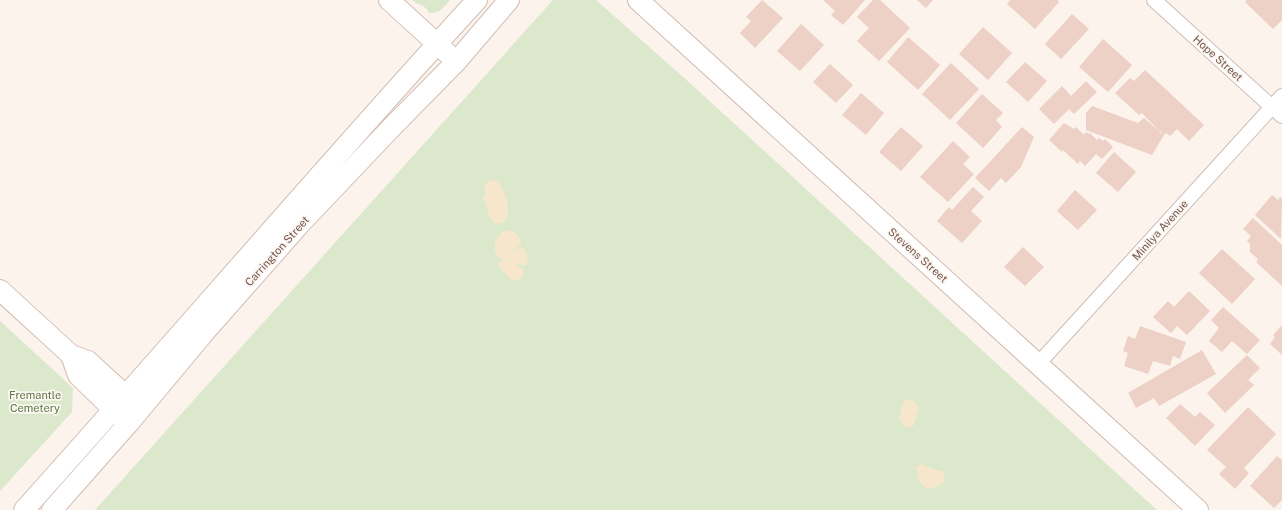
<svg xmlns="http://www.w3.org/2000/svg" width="1282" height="510" font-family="'Public Sans',sans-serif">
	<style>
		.green { fill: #dbe8cb }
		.sand { fill: #f6e6cb }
		.building { fill: #edd0c6 }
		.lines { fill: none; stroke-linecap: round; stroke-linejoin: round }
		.street-casing { stroke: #cebcb5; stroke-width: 16 }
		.secondary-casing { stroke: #d1bcb3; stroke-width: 22 }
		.street { stroke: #fff; stroke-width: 14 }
		.secondary { stroke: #fff; stroke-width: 20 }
		.labels { text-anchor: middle; stroke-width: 3.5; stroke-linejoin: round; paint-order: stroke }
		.street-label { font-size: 11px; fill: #745851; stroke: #fdf7f2 }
		.park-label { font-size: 11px; fill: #5e784a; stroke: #fdf7f2 }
	</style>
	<rect width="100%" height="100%" fill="#fbf3ec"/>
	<g class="green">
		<path d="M412 0H450C444 7 440 14 429 13 426 4 417 5 412 0Z"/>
		<polygon points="553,0 596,0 692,85 1157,510 95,510"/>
		<polygon points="0,321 73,388 72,412 0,491"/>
	</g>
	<g class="sand">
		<path d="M491 180C494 180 497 181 500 184 507 194 517 227 494 223L490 218 483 198 486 194 484 189 485 184Z"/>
		<path d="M506 230C515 231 521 236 521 245L513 250 522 248C528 252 529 259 526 265L522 266 519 264H516L517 266 522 268 524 271C523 278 518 281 511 280L499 267V263L502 260 508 259V258L500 259C490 250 495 235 506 230Z"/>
		<polygon points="907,399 914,401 919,408 914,425 910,428 905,427 899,419 903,402"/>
		<path d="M921 464 933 469 943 471 945 478 944 483 934 488H926C914 477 919 479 916 467Z"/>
	</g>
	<g class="building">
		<polygon points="762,0 783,18 755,48 740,33 751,21 746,17"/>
		<polygon points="823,0 865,0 843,25 831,15 835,11"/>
		<polygon points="873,0 880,0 910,28 879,61 857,41 869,28 857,17"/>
		<polygon points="917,0 933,0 926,8"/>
		<polygon points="1010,0 1057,0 1059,2 1035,29 1007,4"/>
		<polygon points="1247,0 1282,0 1282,20 1273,29 1245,2"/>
		<polygon points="1072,14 1089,29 1061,59 1045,44"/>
		<polygon points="801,24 824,45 800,71 777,51"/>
		<polygon points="983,27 1012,53 988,80 959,54"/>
		<polygon points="908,37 940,65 918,90 887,62"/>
		<polygon points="1103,39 1132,65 1108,92 1079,67"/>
		<polygon points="1025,62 1047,81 1028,102 1006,82"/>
		<polygon points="951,63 979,89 950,120 922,94"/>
		<polygon points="830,64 853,85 836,103 813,82"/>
		<polygon points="1145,70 1204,125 1189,141 1177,129 1170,136 1166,133 1164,135 1161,132 1162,130 1160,132 1142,113 1139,115 1115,93 1130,78 1134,81"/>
		<polygon points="1086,81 1097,92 1074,114 1069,109 1054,124 1039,109 1062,86 1071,96"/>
		<polygon points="861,93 884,113 866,135 842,115"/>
		<polygon points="982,94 1003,113 996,120 1002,127 983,148 956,123"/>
		<polygon points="1092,106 1138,123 1144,118 1160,132 1158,134 1160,132 1164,135 1152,155 1086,130 1086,113"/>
		<polygon points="1064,123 1074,129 1076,127 1084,135 1086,132 1089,134 1090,133 1097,140 1099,138 1103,141 1105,139 1113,147 1102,159 1096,154 1085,166 1080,161 1078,164 1063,150 1062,152 1049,140"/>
		<polygon points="901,127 923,146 901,171 879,152"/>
		<polygon points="1022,127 1034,137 1021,167 1006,183 1001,178 989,191 975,178"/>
		<polygon points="953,141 970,157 963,164 974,174 948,202 920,177"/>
		<polygon points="1114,152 1136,172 1118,192 1096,173"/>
		<polygon points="973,187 984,197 971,211 982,221 962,243 937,221 949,207 952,210"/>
		<polygon points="1075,190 1097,210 1078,230 1057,211"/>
		<polygon points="1272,195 1278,200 1280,197 1282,199 1281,239 1255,215"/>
		<polygon points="1253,218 1282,245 1282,286 1256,262 1258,259 1250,252 1250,244 1247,241 1251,236 1243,229"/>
		<polygon points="1023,247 1044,267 1025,286 1004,267"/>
		<polygon points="1222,249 1255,279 1232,304 1199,273"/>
		<polygon points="1189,291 1210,311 1187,335 1177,326 1171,333 1153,317 1168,301 1174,307"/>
		<polygon points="1223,307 1260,340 1247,354 1232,341 1222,352 1209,341 1219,328 1211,320"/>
		<polygon points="1282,325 1282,355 1270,344 1275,337 1273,335"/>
		<polygon points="1140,326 1186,342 1180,359 1173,356 1170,366 1153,361 1148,374 1124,366 1128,353 1123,351 1128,336 1135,339"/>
		<polygon points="1202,350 1216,374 1159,406 1154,398 1136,408 1128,393"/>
		<polygon points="1247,355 1260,368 1248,380 1254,385 1225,413 1207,393"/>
		<polygon points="1180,404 1195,417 1200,412 1215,425 1195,446 1166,418"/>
		<polygon points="1248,407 1276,434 1244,468 1249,473 1235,489 1219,474 1226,467 1207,450"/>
		<polygon points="1277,456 1282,460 1282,500 1274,508 1250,486"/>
	</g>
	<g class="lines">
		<defs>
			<g id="street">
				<polyline points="1154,0 1282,116"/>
				<polyline points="1038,364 1282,96"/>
			</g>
			<g id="secondary">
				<polyline points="389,0 447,53"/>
				<polyline points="638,0 1198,510"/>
				<polyline points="0,290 71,355 88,361 136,405"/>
				<polyline points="71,355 78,375 123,419"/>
				<path d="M24 510C176 341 323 168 477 0"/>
				<polyline points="52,510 128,424 203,334 300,224 391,128 456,62 509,0"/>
			</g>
		</defs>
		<use href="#street" class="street-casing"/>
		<use href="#secondary" class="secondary-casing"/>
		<use href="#street" class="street"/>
		<use href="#secondary" class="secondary"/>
	</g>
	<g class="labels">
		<g class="street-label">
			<text transform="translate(1218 58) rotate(42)" y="4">Hope Street</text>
			<text transform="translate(1160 230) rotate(-48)" y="4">Minilya Avenue</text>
			<text transform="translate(277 251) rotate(-48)" y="4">Carrington Street</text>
			<text transform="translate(918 255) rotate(42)" y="4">Stevens Street</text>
		</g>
		<g class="park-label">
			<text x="35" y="399">Fremantle<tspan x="35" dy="13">Cemetery</tspan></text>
		</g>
	</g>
</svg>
